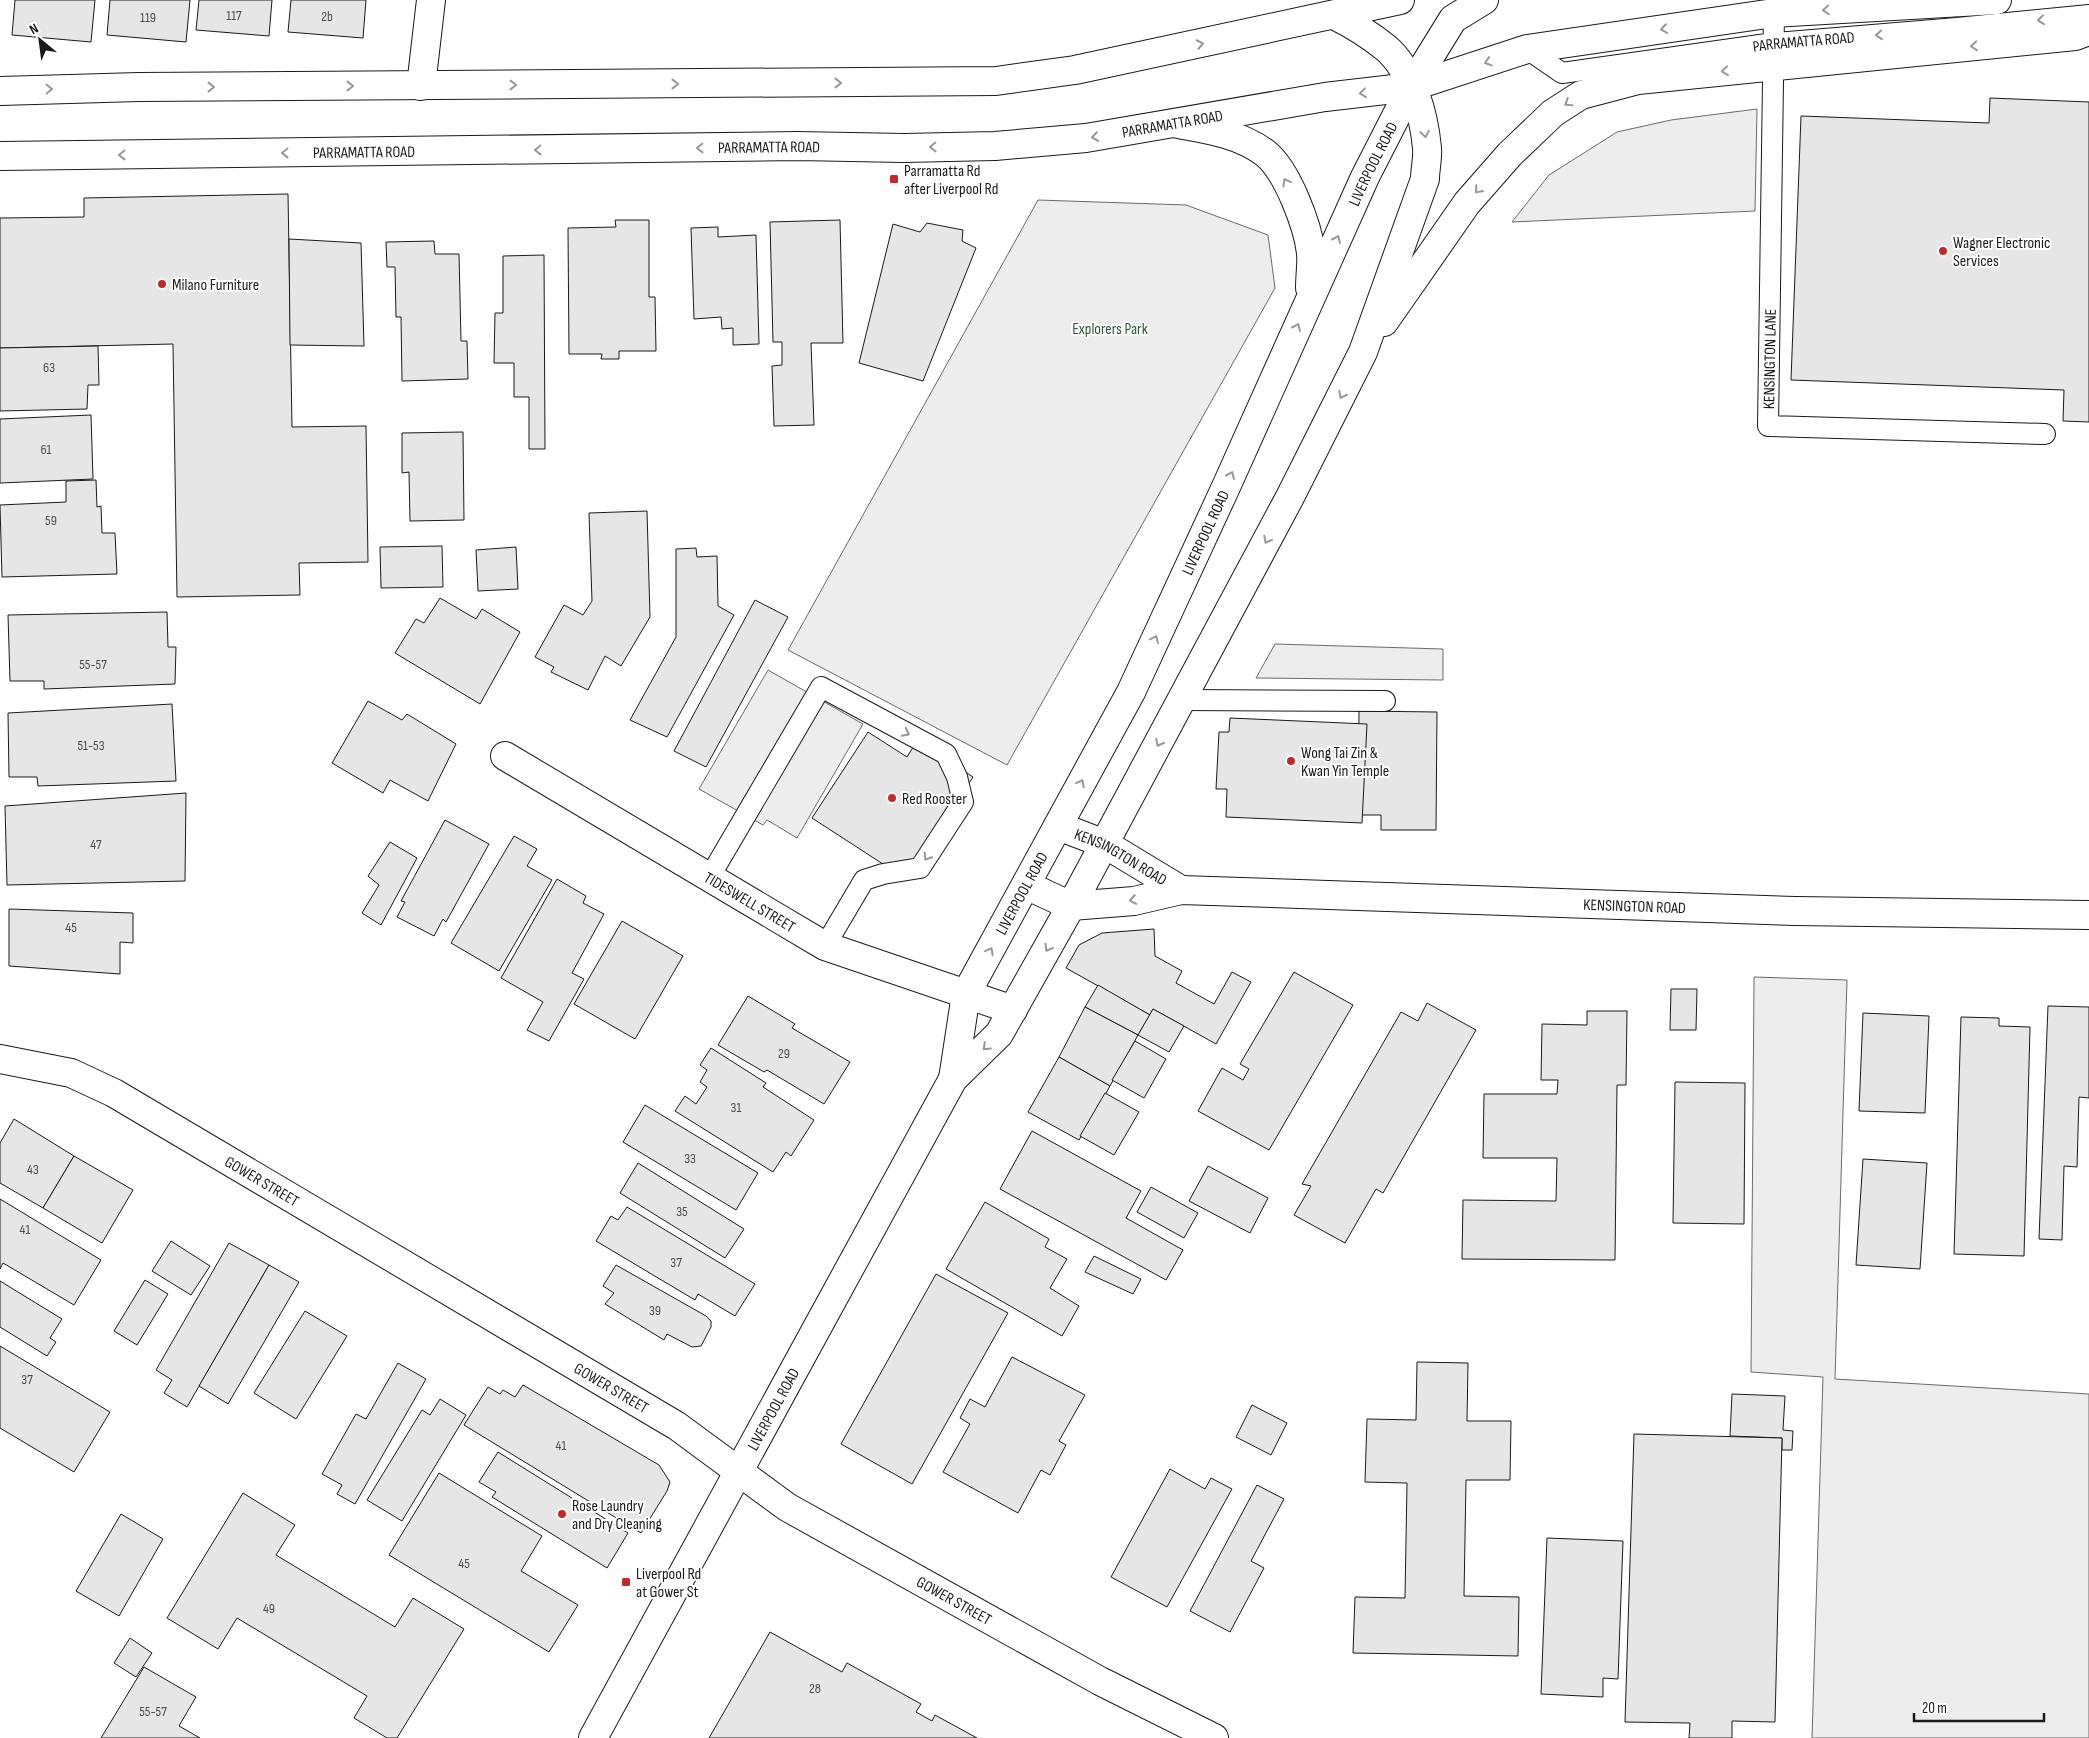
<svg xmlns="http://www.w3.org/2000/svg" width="2089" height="1738" font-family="'Sofia Sans Condensed',sans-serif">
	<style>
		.built { fill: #ededed; stroke: #6a6a6a }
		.building { fill: #e6e6e6; stroke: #1a1a1a }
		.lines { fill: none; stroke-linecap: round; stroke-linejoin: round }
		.lane-casing { stroke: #1a1a1a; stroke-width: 22 }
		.street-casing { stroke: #1a1a1a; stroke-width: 30 }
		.primary-casing { stroke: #1a1a1a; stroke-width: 30 }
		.highway-casing { stroke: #1a1a1a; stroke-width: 30 }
		.lane { stroke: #fff; stroke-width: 20 }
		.street { stroke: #fff; stroke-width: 28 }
		.primary { stroke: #fff; stroke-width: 28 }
		.highway { stroke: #fff; stroke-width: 28 }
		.oneway { stroke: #989898 }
		.poi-dot { fill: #c62828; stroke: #fff; stroke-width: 2 }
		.labels { text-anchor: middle; stroke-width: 4; stroke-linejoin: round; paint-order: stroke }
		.number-label { font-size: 14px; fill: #4d4d4d }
		.street-label { font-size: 16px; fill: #1a1a1a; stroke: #fff }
		.poi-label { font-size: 16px; fill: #1a1a1a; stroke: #fff; text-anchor: start }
		.park-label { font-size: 16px; fill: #2b5a34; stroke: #fff }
	</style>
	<rect width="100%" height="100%" fill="#fff"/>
	<g class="built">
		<polygon points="1757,109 1755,211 1512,222 1549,175 1617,132 1671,120"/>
		<polygon points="1038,200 1186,205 1268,235 1275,288 1007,765 788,650"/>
		<polygon points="1275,644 1443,649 1443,680 1256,678"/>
		<polygon points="768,670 863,724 797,838 767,820 763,825 699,789"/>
		<polygon points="1754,977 1847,980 1835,1379 2089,1394 2089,1738 1812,1738 1823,1377 1751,1372"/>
	</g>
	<g class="building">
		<polygon points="15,0 95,0 91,42 12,35"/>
		<polygon points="110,0 190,0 186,42 107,35"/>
		<polygon points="199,0 272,0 269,36 196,30"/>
		<polygon points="291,0 366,0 363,38 288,32"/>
		<polygon points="1990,98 2089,102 2089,422 2063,421 2064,390 1791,380 1801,116 1989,123"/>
		<polygon points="288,194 292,427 366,426 368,562 299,563 300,595 177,597 173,344 0,348 0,218 84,217 84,198"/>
		<polygon points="615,220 649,220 649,297 655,297 656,351 619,351 619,359 601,359 602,354 569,354 568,228 616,227"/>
		<polygon points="840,220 843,343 811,343 814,425 774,426 772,366 782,365 782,342 773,342 770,222"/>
		<polygon points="927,223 963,230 962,241 976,248 923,381 859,363 893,224 920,232"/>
		<polygon points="718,227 718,237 756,235 759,344 733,345 733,328 722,329 721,317 694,319 691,228"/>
		<polygon points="289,239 361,243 364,346 290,345"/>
		<polygon points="434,241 435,254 459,254 461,341 467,341 468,379 402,381 401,317 396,317 395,267 387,267 386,242"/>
		<polygon points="544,255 545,449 529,449 529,397 514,397 514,363 494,363 495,313 503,313 503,256"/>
		<polygon points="98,346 99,385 88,385 87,409 0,411 0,348"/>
		<polygon points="91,415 93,479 0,483 0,419"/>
		<polygon points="463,432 464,520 410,521 409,472 402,473 402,433"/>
		<polygon points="96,480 97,507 101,506 102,533 115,533 117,574 2,577 0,505 66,502 66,481"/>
		<polygon points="647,511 650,617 621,666 605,656 588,690 551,672 554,667 535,657 564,605 583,615 592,601 589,513"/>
		<polygon points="442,546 443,587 381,588 380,547"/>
		<polygon points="516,547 518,589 478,591 476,550"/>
		<polygon points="696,548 697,557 717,556 718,606 734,615 667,737 630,720 676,637 676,549"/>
		<polygon points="440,598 476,619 482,609 520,632 480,704 395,653 416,619 424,623"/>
		<polygon points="755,600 788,617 706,767 674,751"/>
		<polygon points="167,612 168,647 176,647 175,684 44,689 44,681 10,681 8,615"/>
		<polygon points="368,701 402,720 407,714 456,744 428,801 390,780 383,793 332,763"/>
		<polygon points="172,704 176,781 38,786 37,777 9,777 8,713"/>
		<polygon points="1359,711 1437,712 1436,830 1381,830 1381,815 1358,815"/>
		<polygon points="1230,718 1367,724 1362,823 1226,817 1227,789 1216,789 1219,732 1229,732"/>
		<polygon points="868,732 907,757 917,741 973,777 906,879 812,818"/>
		<polygon points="186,793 185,881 7,885 5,806"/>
		<polygon points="445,820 489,844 446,922 443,919 434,936 397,917 405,902 401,901"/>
		<polygon points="514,836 537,849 527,866 552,880 499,971 451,943"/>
		<polygon points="390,842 417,858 381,925 362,913 379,885 368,876"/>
		<polygon points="557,879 586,896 583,903 604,914 572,973 584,979 549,1041 527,1030 543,1002 501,978"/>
		<polygon points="9,909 133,913 133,943 120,942 120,974 9,966"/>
		<polygon points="622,921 683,956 635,1039 574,1004"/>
		<polygon points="1154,929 1155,956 1182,971 1176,983 1214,1004 1232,972 1251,982 1216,1044 1153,1009 1150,1015 1066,968 1079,945 1102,933"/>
		<polygon points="1294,972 1353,1005 1269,1150 1198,1111 1222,1068 1243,1080 1249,1069 1240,1064"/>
		<polygon points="1098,985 1150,1015 1138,1035 1085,1007"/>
		<polygon points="1671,989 1697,989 1696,1030 1670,1030"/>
		<polygon points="748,996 795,1024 792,1028 850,1062 824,1104 767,1070 764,1072 718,1045"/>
		<polygon points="1427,1003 1476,1030 1383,1193 1376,1189 1345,1243 1294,1215 1311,1186 1302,1184 1401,1012 1418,1021"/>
		<polygon points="2048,1006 2089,1007 2089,1098 2079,1097 2077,1167 2064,1166 2062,1240 2039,1239"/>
		<polygon points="1085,1007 1138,1035 1110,1086 1059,1057"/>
		<polygon points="1153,1009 1184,1026 1169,1052 1138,1035"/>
		<polygon points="1587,1011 1627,1011 1626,1085 1617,1085 1615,1260 1462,1259 1463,1200 1556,1201 1557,1158 1483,1158 1484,1094 1557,1094 1558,1080 1541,1080 1542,1024 1587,1025"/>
		<polygon points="1863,1013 1929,1016 1925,1113 1859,1111"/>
		<polygon points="1961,1017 1999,1018 1999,1026 2030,1027 2024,1256 1954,1254"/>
		<polygon points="1135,1041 1166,1059 1144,1098 1112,1080"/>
		<polygon points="711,1048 766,1083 763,1087 814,1120 791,1156 786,1152 773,1172 675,1111 685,1096 696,1104 707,1087 700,1082 707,1070 700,1065"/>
		<polygon points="1059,1057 1110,1086 1079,1140 1028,1112"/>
		<polygon points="1675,1082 1745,1083 1744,1224 1673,1223"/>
		<polygon points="1105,1093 1139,1112 1114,1155 1080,1136"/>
		<polygon points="645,1105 758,1173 736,1210 623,1142"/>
		<polygon points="14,1119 74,1156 43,1208 0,1183 0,1143"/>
		<polygon points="1032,1131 1141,1191 1126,1218 1183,1250 1166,1280 1000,1189"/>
		<polygon points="74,1156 133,1190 102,1243 43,1208"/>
		<polygon points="1863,1159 1927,1163 1920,1269 1856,1265"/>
		<polygon points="638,1163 744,1229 725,1258 620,1193"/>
		<polygon points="1208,1166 1268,1198 1250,1233 1189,1201"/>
		<polygon points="1151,1187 1198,1213 1184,1238 1137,1212"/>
		<polygon points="0,1199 101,1260 74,1305 3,1263 0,1269"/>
		<polygon points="985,1202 1049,1239 1045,1247 1067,1259 1050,1288 1079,1306 1062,1336 946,1269"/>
		<polygon points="627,1207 755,1284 735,1316 698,1294 695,1300 596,1241 611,1216 618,1220"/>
		<polygon points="171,1241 210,1266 191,1295 152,1271"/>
		<polygon points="229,1243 269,1265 187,1407 164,1393 172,1380 156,1370"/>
		<polygon points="1094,1256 1141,1279 1133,1294 1085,1272"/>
		<polygon points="269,1265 299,1282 228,1404 199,1386"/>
		<polygon points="616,1265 706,1316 711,1321 711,1327 701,1346 692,1347 667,1334 664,1340 605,1304 614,1293 603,1286"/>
		<polygon points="936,1274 1008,1313 912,1484 841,1444"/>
		<polygon points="145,1280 168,1294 137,1345 114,1331"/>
		<polygon points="0,1281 62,1319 50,1338 56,1342 47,1356 0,1327"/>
		<polygon points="305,1311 347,1336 296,1419 254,1393"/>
		<polygon points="0,1346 110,1412 74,1472 0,1428"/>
		<polygon points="1012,1357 1085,1395 1059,1441 1066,1445 1050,1475 1041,1470 1018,1513 943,1472 970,1424 960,1418 970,1399 985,1407"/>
		<polygon points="1417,1362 1468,1363 1467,1421 1511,1421 1510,1480 1466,1480 1464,1596 1519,1597 1518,1656 1353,1653 1355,1597 1405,1598 1407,1483 1365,1482 1367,1419 1416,1420"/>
		<polygon points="398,1363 426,1379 355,1504 337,1494 342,1485 322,1474 356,1414 366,1419"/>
		<polygon points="523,1385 659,1465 670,1482 667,1491 641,1533 464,1425 488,1387 500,1394 503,1390 515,1397"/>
		<polygon points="1732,1394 1785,1396 1783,1430 1793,1431 1792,1450 1782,1450 1782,1438 1730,1436"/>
		<polygon points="440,1399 466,1415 402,1521 367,1500 422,1410 430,1415"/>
		<polygon points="1252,1405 1287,1423 1271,1455 1236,1437"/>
		<polygon points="1634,1434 1782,1438 1775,1722 1732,1721 1732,1738 1689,1738 1690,1723 1625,1722"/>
		<polygon points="498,1452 628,1533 607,1568 492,1497 496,1492 479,1482"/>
		<polygon points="1170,1469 1205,1489 1211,1478 1232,1489 1167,1607 1111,1577"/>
		<polygon points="439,1473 542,1536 521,1571 578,1605 549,1652 389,1555"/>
		<polygon points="1257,1485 1284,1499 1251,1561 1264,1568 1230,1632 1190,1611"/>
		<polygon points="243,1493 295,1525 276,1555 395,1627 413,1598 464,1629 397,1738 387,1738 354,1718 367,1696 237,1618 218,1649 167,1618"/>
		<polygon points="121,1514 163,1539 119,1616 76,1591"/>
		<polygon points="1547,1538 1623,1541 1618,1679 1603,1678 1603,1697 1541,1694"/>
		<polygon points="770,1632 842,1672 847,1663 921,1704 916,1712 932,1721 935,1715 977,1738 709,1738"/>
		<polygon points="130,1638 152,1653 136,1677 114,1663"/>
		<polygon points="144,1667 196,1697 179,1726 200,1738 101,1738"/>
	</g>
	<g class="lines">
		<defs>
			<g id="lane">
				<polyline points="1774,13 1768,426 2045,434"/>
				<path id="s1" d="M1527 49 1562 73 1774 43 1957 28 2089 15"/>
				<polyline points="1182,700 1385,701"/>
				<polyline points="709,878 821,687 946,754 957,777 963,802 920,868 883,874 864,880 825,946"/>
			</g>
			<g id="street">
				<polyline points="421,86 431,0"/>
				<path id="s2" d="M505 756 825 946 1013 1010"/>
				<path id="s3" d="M1058 826 1105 844 1181 890"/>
				<path id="s4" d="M1026 885 1071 906 1134 901 1181 890 1795 911 2089 915"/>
				<path id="s5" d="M0 1059 71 1073 114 1093 677 1426 787 1507 1100 1681 1214 1738"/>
			</g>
			<g id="primary">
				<polyline points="0,91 139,87 996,81 1075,70 1400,0"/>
				<path id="s6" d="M0 156 797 146 904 148 995 146 1086 138 1325 97 1411 87 1527 49 1774 13 1997 0"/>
			</g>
			<g id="highway">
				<path d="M1178 124C1207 129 1240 134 1265 153 1287 170 1308 226 1311 253 1312 264 1310 276 1310 288"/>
				<polyline points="1384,322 1467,203 1510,154 1553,113 1581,95 1638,80 2075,36 2089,31"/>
				<path id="s7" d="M953 1079 966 994 1131 692 1225 489 1365 177 1411 87 1453 19 1484 0"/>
				<path id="s8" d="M593 1738 953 1079 999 1034 1071 906 1290 497 1363 352 1425 179C1425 169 1428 158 1427 148 1424 115 1412 70 1386 48 1370 35 1352 24 1334 15"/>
			</g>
		</defs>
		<use href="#lane" class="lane-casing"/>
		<use href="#street" class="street-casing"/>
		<use href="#primary" class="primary-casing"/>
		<use href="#highway" class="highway-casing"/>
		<use href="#lane" class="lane"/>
		<use href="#street" class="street"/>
		<use href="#primary" class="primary"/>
		<use href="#highway" class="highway"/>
	</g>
	<defs><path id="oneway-chevron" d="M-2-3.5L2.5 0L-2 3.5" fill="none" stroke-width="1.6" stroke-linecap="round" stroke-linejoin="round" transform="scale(1.25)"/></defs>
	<g class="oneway">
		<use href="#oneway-chevron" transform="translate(1826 10) rotate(176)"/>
		<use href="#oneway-chevron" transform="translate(2041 20) rotate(174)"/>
		<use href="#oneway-chevron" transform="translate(1664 29) rotate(172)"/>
		<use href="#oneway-chevron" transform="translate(1879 35) rotate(175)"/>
		<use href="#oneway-chevron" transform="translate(1200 44) rotate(-12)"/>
		<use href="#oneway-chevron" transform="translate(1974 46) rotate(175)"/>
		<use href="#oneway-chevron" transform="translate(1488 62) rotate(162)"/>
		<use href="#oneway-chevron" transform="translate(1725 71) rotate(174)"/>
		<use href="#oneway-chevron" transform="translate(838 83)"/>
		<use href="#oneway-chevron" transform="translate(675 84)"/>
		<use href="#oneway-chevron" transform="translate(513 85)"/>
		<use href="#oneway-chevron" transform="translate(350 86)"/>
		<use href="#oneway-chevron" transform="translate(211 87)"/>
		<use href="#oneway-chevron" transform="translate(49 89) rotate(-1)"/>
		<use href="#oneway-chevron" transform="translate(1363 93) rotate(173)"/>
		<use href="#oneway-chevron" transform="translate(1568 103) rotate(147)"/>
		<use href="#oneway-chevron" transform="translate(1425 134) rotate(81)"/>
		<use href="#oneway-chevron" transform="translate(1095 137) rotate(171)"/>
		<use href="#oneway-chevron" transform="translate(933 147) rotate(179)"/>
		<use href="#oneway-chevron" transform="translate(700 148) rotate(179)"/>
		<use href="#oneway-chevron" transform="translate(538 150) rotate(179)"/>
		<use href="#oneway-chevron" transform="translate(285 153) rotate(179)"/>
		<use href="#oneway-chevron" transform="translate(122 155) rotate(179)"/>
		<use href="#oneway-chevron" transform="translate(1286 182) rotate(-119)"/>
		<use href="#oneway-chevron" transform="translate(1478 190) rotate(131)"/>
		<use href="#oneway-chevron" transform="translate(1337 239) rotate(-66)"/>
		<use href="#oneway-chevron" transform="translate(1297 327) rotate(-66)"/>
		<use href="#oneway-chevron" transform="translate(1342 395) rotate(117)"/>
		<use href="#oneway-chevron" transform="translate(1231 475) rotate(-66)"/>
		<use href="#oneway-chevron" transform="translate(1267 540) rotate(118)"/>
		<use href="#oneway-chevron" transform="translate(1155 639) rotate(-65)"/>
		<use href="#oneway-chevron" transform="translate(906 733) rotate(28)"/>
		<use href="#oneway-chevron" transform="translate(1159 743) rotate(118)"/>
		<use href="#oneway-chevron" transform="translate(1081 783) rotate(-62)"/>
		<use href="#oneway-chevron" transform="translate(927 857) rotate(123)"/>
		<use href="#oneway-chevron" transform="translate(1133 900) rotate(170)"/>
		<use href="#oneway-chevron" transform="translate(1048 948) rotate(119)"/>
		<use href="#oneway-chevron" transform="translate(990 951) rotate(-61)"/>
		<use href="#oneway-chevron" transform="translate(986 1047) rotate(136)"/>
	</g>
	<g class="poi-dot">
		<rect x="889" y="174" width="10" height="10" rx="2.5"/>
		<circle cx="1943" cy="251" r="5"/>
		<circle cx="162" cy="284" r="5"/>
		<circle cx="1291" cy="761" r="5"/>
		<circle cx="892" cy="798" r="5"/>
		<circle cx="562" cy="1514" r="5"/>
		<rect x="621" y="1577" width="10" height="10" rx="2.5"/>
	</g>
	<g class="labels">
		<g class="number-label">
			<text x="234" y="20">117</text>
			<text x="327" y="21">2b</text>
			<text x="148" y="22">119</text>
			<text x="49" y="372">63</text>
			<text x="46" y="454">61</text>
			<text x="51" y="525">59</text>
			<text x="93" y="669">55-57</text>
			<text x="91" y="750">51-53</text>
			<text x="96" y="849">47</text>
			<text x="71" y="932">45</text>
			<text x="784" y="1058">29</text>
			<text x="736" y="1112">31</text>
			<text x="690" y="1163">33</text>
			<text x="33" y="1174">43</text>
			<text x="682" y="1216">35</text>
			<text x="25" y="1234">41</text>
			<text x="676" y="1267">37</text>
			<text x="655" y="1315">39</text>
			<text x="27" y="1384">37</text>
			<text x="561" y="1450">41</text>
			<text x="464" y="1568">45</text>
			<text x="269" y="1613">49</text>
			<text x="815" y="1693">28</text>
			<text x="153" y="1716">55-57</text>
		</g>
		<g class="street-label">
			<text dy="6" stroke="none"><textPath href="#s1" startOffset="286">PARRAMATTA ROAD</textPath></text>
			<text dy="6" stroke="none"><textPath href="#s6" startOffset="1174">PARRAMATTA ROAD</textPath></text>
			<text dy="6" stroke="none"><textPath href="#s6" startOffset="769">PARRAMATTA ROAD</textPath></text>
			<text dy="6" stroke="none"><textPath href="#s6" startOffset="364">PARRAMATTA ROAD</textPath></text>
			<text dy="6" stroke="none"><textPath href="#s7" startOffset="1011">LIVERPOOL ROAD</textPath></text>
			<text transform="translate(1769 359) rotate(-89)" y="6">KENSINGTON LANE</text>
			<text dy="6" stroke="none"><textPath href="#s7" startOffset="606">LIVERPOOL ROAD</textPath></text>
			<text dy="6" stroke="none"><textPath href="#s3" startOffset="70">KENSINGTON ROAD</textPath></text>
			<text dy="6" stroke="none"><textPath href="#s7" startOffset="201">LIVERPOOL ROAD</textPath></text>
			<text dy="6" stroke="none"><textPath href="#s2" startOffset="285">TIDESWELL STREET</textPath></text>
			<text dy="6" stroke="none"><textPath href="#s4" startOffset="615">KENSINGTON ROAD</textPath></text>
			<text dy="6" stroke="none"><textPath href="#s5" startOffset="292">GOWER STREET</textPath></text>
			<text dy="6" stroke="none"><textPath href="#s5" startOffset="698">GOWER STREET</textPath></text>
			<text dy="6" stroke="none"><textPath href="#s8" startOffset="375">LIVERPOOL ROAD</textPath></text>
			<text dy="6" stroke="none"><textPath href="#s5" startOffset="1102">GOWER STREET</textPath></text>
		</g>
		<g class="poi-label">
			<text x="904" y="176">Parramatta Rd<tspan x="904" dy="18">after Liverpool Rd</tspan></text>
			<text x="1953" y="248">Wagner Electronic<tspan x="1953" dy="18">Services</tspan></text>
			<text x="172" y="290">Milano Furniture</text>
			<text x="1301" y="758">Wong Tai Zin &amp;<tspan x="1301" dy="18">Kwan Yin Temple</tspan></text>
			<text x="902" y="804">Red Rooster</text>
			<text x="572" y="1511">Rose Laundry<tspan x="572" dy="18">and Dry Cleaning</tspan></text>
			<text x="636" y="1579">Liverpool Rd<tspan x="636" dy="18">at Gower St</tspan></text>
		</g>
		<g class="park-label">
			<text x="1110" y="334">Explorers Park</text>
		</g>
	</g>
	<g transform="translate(40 40) rotate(331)" stroke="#ffffff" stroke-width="4" paint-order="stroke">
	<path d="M0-4L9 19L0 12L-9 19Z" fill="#1a1a1a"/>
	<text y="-8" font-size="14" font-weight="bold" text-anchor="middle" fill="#1a1a1a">N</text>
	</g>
	<path d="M1914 1713v8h130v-8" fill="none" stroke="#1a1a1a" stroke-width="2.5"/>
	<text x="1922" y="1713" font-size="15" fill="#1a1a1a" stroke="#ffffff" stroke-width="4" paint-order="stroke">20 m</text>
</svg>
